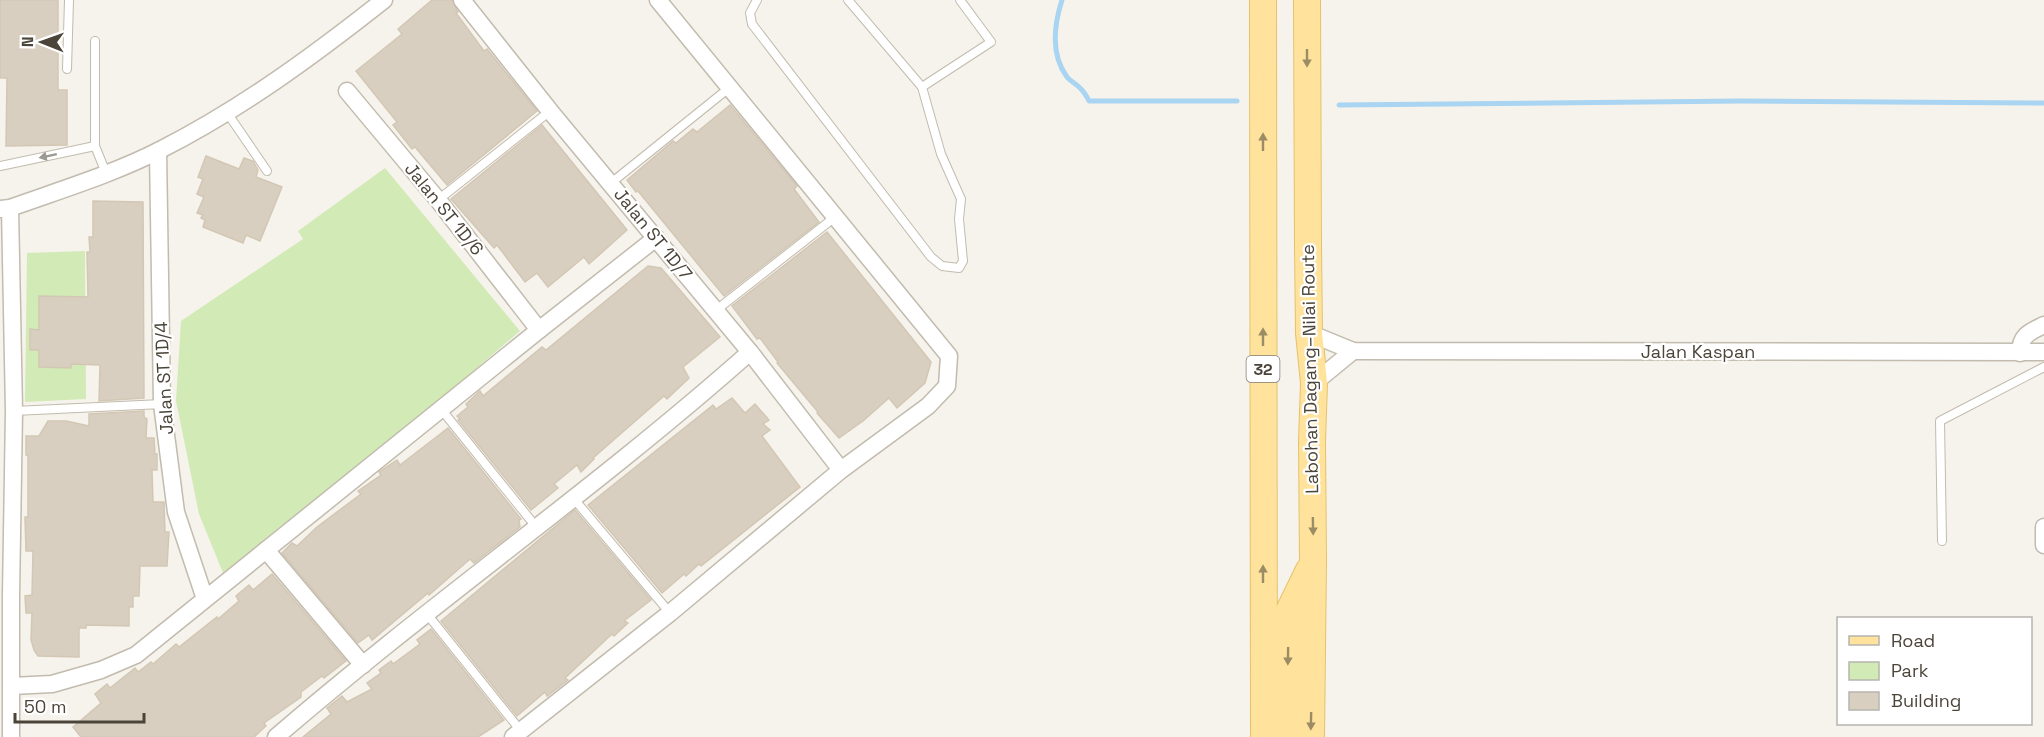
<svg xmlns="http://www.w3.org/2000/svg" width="2044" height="737" font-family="'Space Grotesk',sans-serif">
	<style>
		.green { fill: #d2eab5 }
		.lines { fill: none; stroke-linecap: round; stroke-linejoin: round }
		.stream { stroke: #a9d4f2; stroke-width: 5 }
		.building { fill: #d8cfc1; stroke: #d3c7b4; stroke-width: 1.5 }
		.service-casing { stroke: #c2bbae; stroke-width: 10 }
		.minor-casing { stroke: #c2bbae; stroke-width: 19 }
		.primary-casing { stroke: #e6c16a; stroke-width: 28 }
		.service { stroke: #fff; stroke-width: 8 }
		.minor { stroke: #fff; stroke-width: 16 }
		.primary { stroke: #ffe39c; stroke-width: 26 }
		.oneway { fill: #9c8c66 }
		.oneway2 { fill: #9c9892 }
		.labels { text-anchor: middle; stroke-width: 4.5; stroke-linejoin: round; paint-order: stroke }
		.shield { fill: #fff; stroke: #817c74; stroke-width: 1.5 }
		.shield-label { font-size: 16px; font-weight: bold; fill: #4b4439 }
		.street-label { font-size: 18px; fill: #4b4439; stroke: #fff }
	</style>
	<rect width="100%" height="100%" fill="#f6f3ec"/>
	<g class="green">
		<polygon points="385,168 520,331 436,403 223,573 199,514 176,401 181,321 303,239 298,231"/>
		<polygon points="85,251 86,399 25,402 27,253"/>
	</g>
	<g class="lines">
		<g class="stream">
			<path d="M1062 0C1054 25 1050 54 1067 77 1071 82 1077 84 1081 89 1084 92 1087 97 1089 101H1237"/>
			<polyline points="1339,105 1741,101 2044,103"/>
		</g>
	</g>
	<g class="building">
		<polygon points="0,0 58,0 58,90 67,90 67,145 6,146 7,78 0,78"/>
		<polygon points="432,0 452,0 458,12 456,13 484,51 487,49 537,111 447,185 415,147 412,149 393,125 397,122 356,71 402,34 398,29"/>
		<polygon points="730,105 797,186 794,189 819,222 724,296 638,191 636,192 627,180 673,141 676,143 693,129 697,132"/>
		<polygon points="542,125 627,230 589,264 584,257 548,287 537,273 525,282 497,245 494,248 451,199"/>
		<polygon points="206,156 239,169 244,158 253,161 258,170 256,177 282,187 260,241 246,235 243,243 203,227 205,220 201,218 203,215 197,213 204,197 197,194 203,179 198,177"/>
		<polygon points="93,201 143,202 144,398 99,401 100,365 71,364 71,368 39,367 39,350 30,350 30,329 39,330 39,296 88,297 87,252 90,252 89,237 93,237"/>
		<polygon points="827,232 931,362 925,383 897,408 889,398 863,421 839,438 817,413 818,412 777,363 778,362 760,338 757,339 732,306"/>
		<polygon points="648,266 661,268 720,337 683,367 689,378 667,399 664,396 593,458 594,459 581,472 577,465 554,484 558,488 531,510 458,420 460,419 457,416 468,407 466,404 480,391 483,396 542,347 546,350"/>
		<polygon points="732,398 745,413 755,404 769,420 763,424 770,430 762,436 800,487 701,566 699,564 686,576 684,574 662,593 588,505 713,405 716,409"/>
		<polygon points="144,411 144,417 147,419 146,438 154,438 155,454 157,454 157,470 152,470 153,502 164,502 165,532 169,532 167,566 140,566 139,596 133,596 133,607 129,607 129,626 86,625 86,628 79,628 79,657 38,656 34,650 31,640 32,613 26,613 25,596 32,595 33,551 26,551 25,517 28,517 28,455 26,455 26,436 39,436 48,421 66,421 89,426 89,414"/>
		<polygon points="448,428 521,519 519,520 520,527 474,563 470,559 429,595 428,593 372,640 369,635 358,643 282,553 292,543 297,546 317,527 361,494 358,491 381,475 379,472 397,460 400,465"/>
		<polygon points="575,510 651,600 624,621 628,623 614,636 612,634 565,678 568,680 547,696 545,692 517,716 441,621"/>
		<polygon points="272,574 346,661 324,678 322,676 301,692 301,697 264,723 266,726 254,737 81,737 73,727 101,703 95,694 107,684 110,688 135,668 138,672 151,662 153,664 176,644 179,647 217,617 218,619 239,601 236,596 249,585 253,590"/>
		<polygon points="431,629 504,720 478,737 303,737 331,714 327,708 342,696 347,702 372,689 367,683 381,673 379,670 391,661 393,664 420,644 417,640"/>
	</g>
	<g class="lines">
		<defs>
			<g id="service">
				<polyline points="757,0 750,13 752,24 931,257 942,266 959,268 963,261 959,219 961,199 941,154 922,87 848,0"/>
				<polyline points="95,41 95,146 106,173"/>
				<polyline points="67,69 69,0"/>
				<polyline points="922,87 991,42 960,0"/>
				<polyline points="228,114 267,171"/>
				<polyline points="0,166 95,146"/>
				<polyline points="611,183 729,88"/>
				<polyline points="438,200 550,111"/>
				<polyline points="715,311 835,217"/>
				<polyline points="441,409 537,528"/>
				<polyline points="14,411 162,404"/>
				<polyline points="574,499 670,613"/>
				<polyline points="1942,541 1940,421 2044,367"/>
				<polyline points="427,614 521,731"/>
			</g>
			<g id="minor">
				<polyline points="462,0 550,111 750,352 841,470"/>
				<polyline points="347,91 438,200 539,330"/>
				<polyline points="158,151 162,404 176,512 205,599"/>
				<polyline points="10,208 14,411 11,595 11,737"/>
				<path d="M1 209 10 208C60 190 113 174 160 150 241 109 313 56 384 0"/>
				<polyline points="1309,333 1353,351 2044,352"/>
				<path d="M2020 353C2020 335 2030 332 2044 325"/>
				<polyline points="1314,383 1353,351"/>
				<polyline points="2044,527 2044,545"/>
				<polyline points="266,550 363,665"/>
				<polyline points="12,686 52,684 101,670 136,655 539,330 656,238"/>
				<path d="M276 737C430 604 598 487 750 352"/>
				<polyline points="513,737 670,613 841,470 928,406 947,386 949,356 658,0"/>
			</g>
			<g id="primary">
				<polyline points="1263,0 1264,737"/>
				<polyline points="1307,0 1308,246 1309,333 1314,383 1312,441 1313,561 1311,737"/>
				<polyline points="1286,737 1289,611 1309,570"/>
			</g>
		</defs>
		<use href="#service" class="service-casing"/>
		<use href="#minor" class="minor-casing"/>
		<use href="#primary" class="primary-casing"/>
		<use href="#service" class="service"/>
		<use href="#minor" class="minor"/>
		<use href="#primary" class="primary"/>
	</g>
	<defs><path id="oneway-solid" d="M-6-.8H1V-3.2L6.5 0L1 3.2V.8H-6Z" transform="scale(1.5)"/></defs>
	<g class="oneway">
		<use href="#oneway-solid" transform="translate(1307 58) rotate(90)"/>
		<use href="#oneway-solid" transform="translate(1263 142) rotate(-90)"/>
		<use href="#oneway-solid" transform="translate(1263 337) rotate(-90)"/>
		<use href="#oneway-solid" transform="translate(1313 526) rotate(89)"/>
		<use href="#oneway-solid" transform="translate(1263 574) rotate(-90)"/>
		<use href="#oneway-solid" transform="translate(1288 656) rotate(91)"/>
		<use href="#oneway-solid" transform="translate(1311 721) rotate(91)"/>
	</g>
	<use class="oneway2" href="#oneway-solid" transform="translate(48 156) rotate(168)"/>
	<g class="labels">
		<rect class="shield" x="1246.5" y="356" width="33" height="26" rx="4.5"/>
		<g class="shield-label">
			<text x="1263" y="375">32</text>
		</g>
		<g class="street-label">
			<text transform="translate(444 209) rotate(51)" y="6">Jalan ST 1D/6</text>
			<text transform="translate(653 234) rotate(51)" y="6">Jalan ST 1D/7</text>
			<text x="1698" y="358">Jalan Kaspan</text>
			<text transform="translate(1310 369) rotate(-91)" y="6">Labohan Dagang–Nilai Route</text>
			<text transform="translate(164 378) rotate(-93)" y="6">Jalan ST 1D/4</text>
		</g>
	</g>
	<rect x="1837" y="617" width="195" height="108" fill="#ffffff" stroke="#b7b4b0" stroke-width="1.5"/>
	<rect x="1849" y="636" width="30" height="9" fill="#ffe39c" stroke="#b7b4b0" stroke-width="1.5"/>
	<text x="1891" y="647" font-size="18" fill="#4b4439">Road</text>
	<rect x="1849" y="662" width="30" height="18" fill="#d2eab5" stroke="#b7b4b0" stroke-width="1.5"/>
	<text x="1891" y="677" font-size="18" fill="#4b4439">Park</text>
	<rect x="1849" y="692" width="30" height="18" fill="#d8cfc1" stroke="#b7b4b0" stroke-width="1.5"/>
	<text x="1891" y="707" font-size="18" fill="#4b4439">Building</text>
	<g transform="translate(42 42) rotate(271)" stroke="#ffffff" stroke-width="4.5" paint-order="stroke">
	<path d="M0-4.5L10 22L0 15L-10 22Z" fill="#4b4439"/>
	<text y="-9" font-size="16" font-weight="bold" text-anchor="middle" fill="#4b4439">N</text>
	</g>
	<path d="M15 713v9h129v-9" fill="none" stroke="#4b4439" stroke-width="3"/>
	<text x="24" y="713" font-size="18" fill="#4b4439" stroke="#ffffff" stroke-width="4.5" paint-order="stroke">50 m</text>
</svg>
